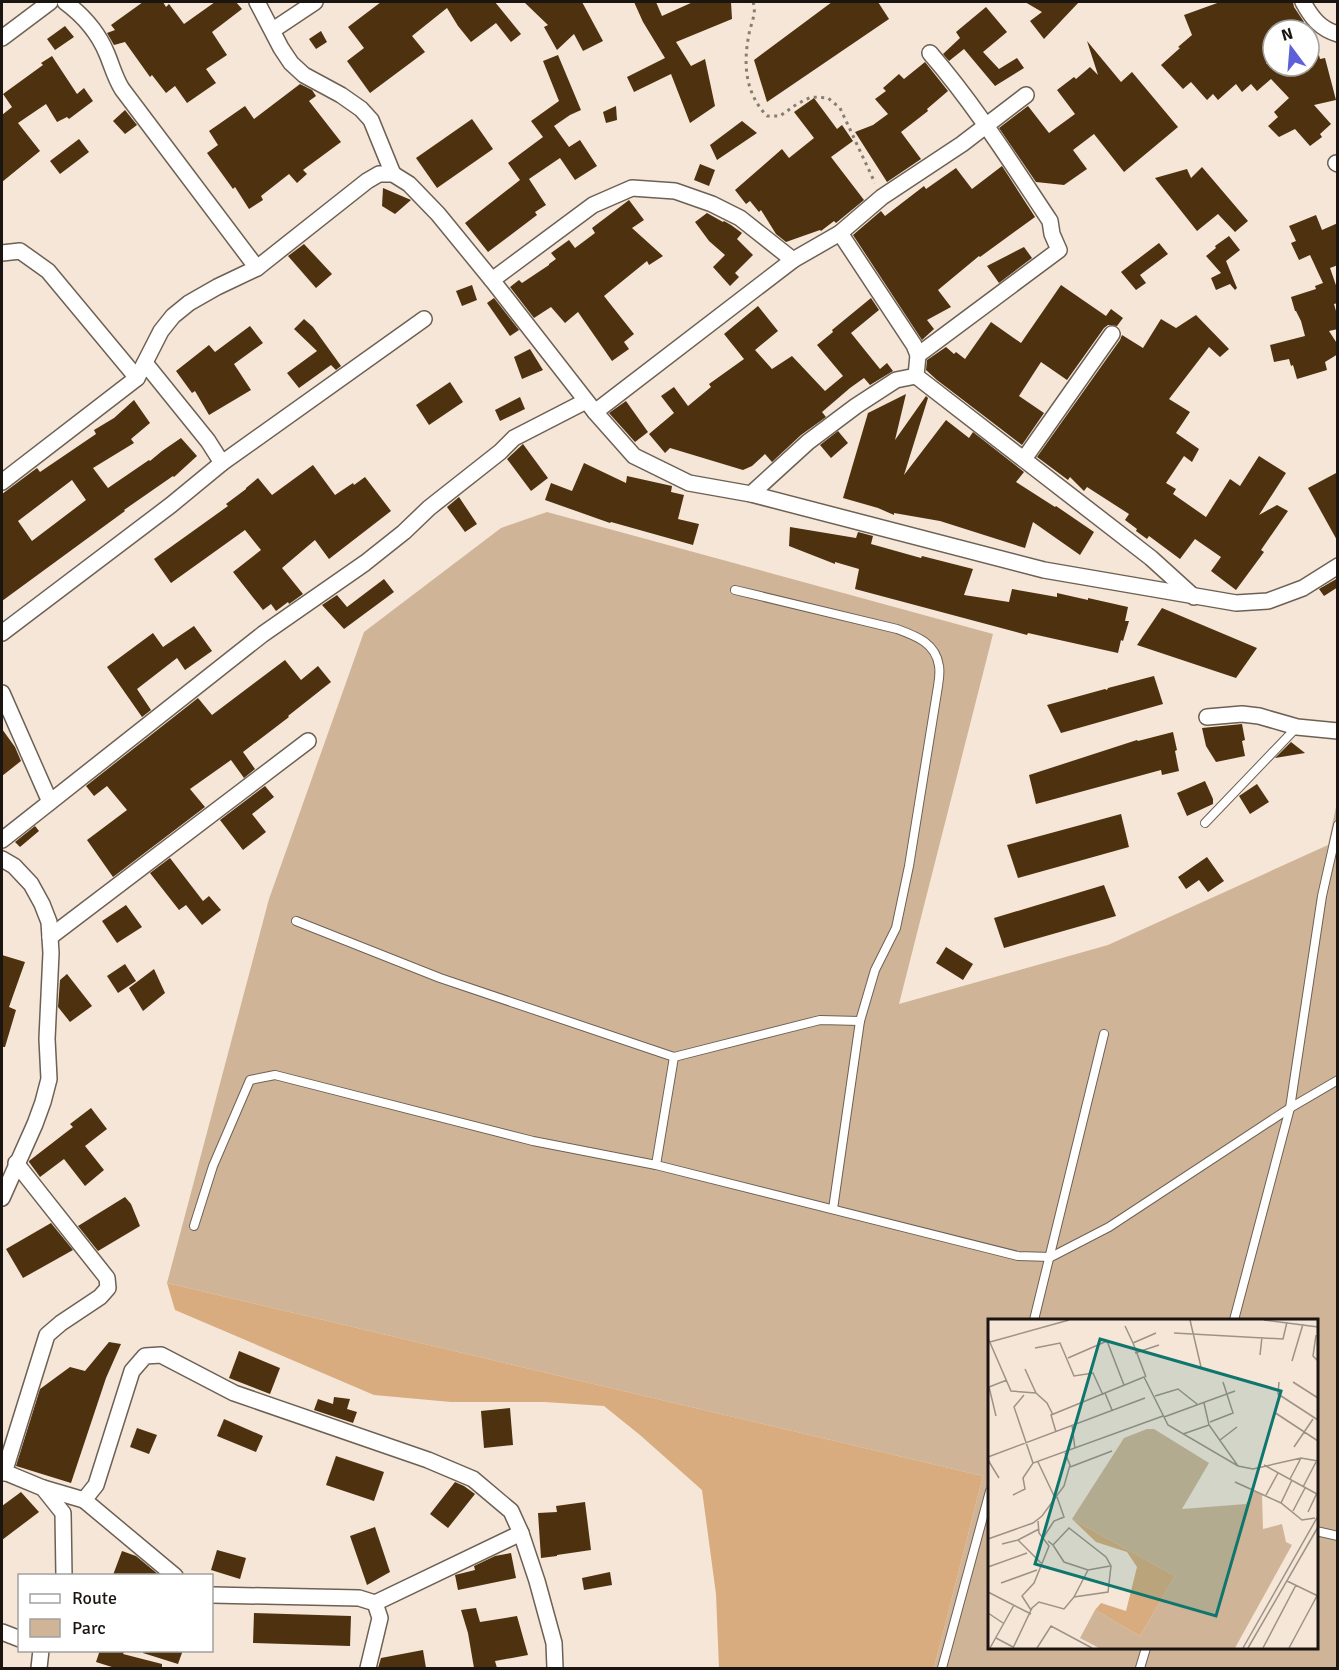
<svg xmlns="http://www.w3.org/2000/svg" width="1339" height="1670" font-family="Signika,sans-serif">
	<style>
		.green { fill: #d0b497; fill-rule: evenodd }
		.forest { fill: #d8ac7f }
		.building { fill: #4e310f; fill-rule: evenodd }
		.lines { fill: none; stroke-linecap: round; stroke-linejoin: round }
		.service-casing { stroke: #6d6154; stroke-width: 10 }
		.minor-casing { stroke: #6d6154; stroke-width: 18 }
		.path { stroke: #877d73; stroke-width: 3; stroke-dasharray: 3 4.5; stroke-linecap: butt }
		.service { stroke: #fff; stroke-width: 8 }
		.minor { stroke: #fff; stroke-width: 15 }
		.inset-road { fill: none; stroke: #9d9287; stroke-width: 1.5 }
		.view { fill: #0f766e; fill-opacity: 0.15; stroke: #0f766e; stroke-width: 3 }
		.inset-edge { fill: none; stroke: #1a1510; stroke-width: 3 }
	</style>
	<rect width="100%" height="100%" fill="#f5e6d7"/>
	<path class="green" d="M547 512 993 634 899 1004 1108 945 1328 845 1337 802V1668H934L983 1476 167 1283 269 899 364 632 501 528ZM990 1320H1316V1648H990Z"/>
	<polygon class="forest" points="167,1283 983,1476 934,1668 719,1668 716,1594 702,1490 640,1435 604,1406 545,1402 451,1402 374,1395 175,1310"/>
	<g class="building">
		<polygon points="143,2 163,2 166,7 169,4 184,24 215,2 236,2 242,9 212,32 227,55 206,69 216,83 187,103 175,86 166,93 152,75 150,77 125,42 114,45 107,33 115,30 111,25"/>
		<polygon points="381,2 495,2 521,34 511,42 496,23 471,42 458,26 447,8 412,36 425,52 370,93 347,61 364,48 348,27"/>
		<polygon points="524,2 582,2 603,41 583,51 574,34 557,50 544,27 548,25"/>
		<polygon points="634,2 656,2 662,16 693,2 731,2 732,19 676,42 691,66 705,59 715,106 690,123 671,74 634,92 627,77 665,58 643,22"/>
		<polygon points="832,2 878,2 889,19 767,102 754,60"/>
		<polygon points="1025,2 1079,2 1044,39 1030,21 1042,12"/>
		<polygon points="1220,2 1293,2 1294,7 1304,22 1297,30 1273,30 1273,56 1266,64 1273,62 1273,66 1309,66 1309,32 1313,32 1320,59 1325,58 1336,100 1314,105 1331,124 1320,134 1322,137 1310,146 1295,129 1279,137 1268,126 1278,117 1274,112 1289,98 1271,79 1257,91 1251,84 1242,92 1236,84 1218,100 1213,94 1207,100 1191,82 1183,89 1161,65 1180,48 1178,47 1192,35 1184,15"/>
		<polygon points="986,7 1007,32 983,52 999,69 1017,58 1024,68 995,86 964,49 949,61 943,54 960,38 956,32"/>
		<polygon points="65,26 74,37 55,50 47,39"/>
		<polygon points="321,31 327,42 316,49 309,39"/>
		<polygon points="1087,41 1121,82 1132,72 1178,127 1124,172 1094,134 1073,150 1087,169 1064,185 1036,182 999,128 1028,106 1049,133 1075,114 1057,90 1074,77 1076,79 1090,67 1098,75"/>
		<polygon points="558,55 581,110 570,115 554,126 569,147 580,140 597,166 575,180 560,158 529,179 546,205 535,212 537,215 488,252 465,223 520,180 508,163 543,137 531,121 559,101 543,61"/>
		<polygon points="52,56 77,94 84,88 93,101 69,119 67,117 57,122 46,104 18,123 40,151 2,182 2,115 12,107 3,94 43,65 41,63"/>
		<polygon points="925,62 948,91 927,109 928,111 901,132 921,159 887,182 855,132 873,125 888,114 875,99 886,91 883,88 899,74 904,79"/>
		<polygon points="300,84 312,90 316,96 309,101 341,142 303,170 307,174 297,183 289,174 261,196 263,200 249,209 235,187 233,189 207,153 218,145 209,131 245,106 254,119"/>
		<polygon points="814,98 837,129 842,125 853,141 831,157 864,200 836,223 834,221 821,231 820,230 786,242 776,234 761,210 759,212 750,201 746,204 735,190 782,149 789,158 814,138 794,112"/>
		<polygon points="616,106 617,120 606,123 603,112"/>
		<polygon points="125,110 137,125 125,134 113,121"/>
		<polygon points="472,119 493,149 437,188 416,158"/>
		<polygon points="742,121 757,133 717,160 710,145"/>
		<polygon points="79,139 89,152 60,174 50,161"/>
		<polygon points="700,164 715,170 709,186 694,180"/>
		<polygon points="1002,166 1035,217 980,257 979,256 938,290 951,307 927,320 934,329 922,340 853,235 881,211 885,216 924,186 926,189 956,168 972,189"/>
		<polygon points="1202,167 1248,221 1235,232 1218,214 1197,231 1155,178 1187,169 1191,178"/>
		<polygon points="383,188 411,200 395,214 382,206"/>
		<polygon points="629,200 644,220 632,228 663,256 649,265 647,261 604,296 634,334 624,342 629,349 612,361 578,312 565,323 551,307 534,318 510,287 519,280 522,283 549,265 549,264 556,259 551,253 569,240 575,248 595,233 592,228"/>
		<polygon points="707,213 723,222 724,221 731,225 742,233 737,239 753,255 735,273 739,277 730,286 713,267 725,255 709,241 695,222"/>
		<polygon points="1316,215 1322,230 1338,223 1338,265 1330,268 1338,291 1338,303 1334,304 1338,318 1338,329 1329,331 1338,345 1338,354 1325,362 1327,370 1297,379 1293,365 1291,366 1289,359 1274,362 1270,345 1305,336 1301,321 1296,311 1295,311 1291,297 1316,289 1315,286 1323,283 1310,255 1299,260 1291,243 1296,241 1289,226"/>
		<polygon points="1229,236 1240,250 1226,261 1237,288 1235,290 1230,284 1216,290 1211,278 1221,273 1206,256 1216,248 1215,246"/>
		<polygon points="1159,243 1168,254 1140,275 1146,283 1136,290 1121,272"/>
		<polygon points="304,244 332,274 316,288 288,256"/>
		<polygon points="1024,247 1032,258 999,283 987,266"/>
		<polygon points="472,285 477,300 462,306 456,291"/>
		<polygon points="1061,285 1106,316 1111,309 1123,318 1117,326 1108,325 1104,328 1067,380 1041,362 1019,396 1044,413 1022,445 937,380 926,370 927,360 946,347 954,354 956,352 965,359 991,322 1021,343"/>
		<polygon points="494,298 519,330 510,336 487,303"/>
		<polygon points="871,298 879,310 851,333 880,369 887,363 893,371 870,385 864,378 850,388 822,412 826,417 801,435 772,462 765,454 752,466 743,470 670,448 665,453 649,434 674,413 661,396 674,387 688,406 711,387 709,384 744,359 724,334 758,306 778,331 755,350 772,369 792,356 825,391 843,376 817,345 833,332 832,330"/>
		<polygon points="1196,315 1229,349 1220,357 1209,347 1169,399 1190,412 1176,433 1199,449 1192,462 1184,456 1166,483 1176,489 1173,494 1206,517 1230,479 1240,486 1259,456 1286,473 1259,515 1277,505 1288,511 1261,550 1264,552 1236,590 1211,571 1221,557 1195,539 1180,559 1149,536 1147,539 1136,531 1137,529 1125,520 1129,514 1087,487 1084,491 1070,477 1068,480 1037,457 1120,340 1122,335 1143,348 1161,319 1176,328"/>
		<polygon points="304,319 313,327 341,366 336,370 331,365 299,388 287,373 317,351 294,329"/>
		<polygon points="250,326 263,343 234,364 251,390 209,415 195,391 192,393 176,371 209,345 215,352"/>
		<polygon points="530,349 543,370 522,379 514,357"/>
		<polygon points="450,382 463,402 429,425 416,405"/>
		<polygon points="906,394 895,440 926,396 928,398 904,475 946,420 969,438 973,432 1024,472 1016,482 1055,507 1056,506 1094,532 1080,555 1033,522 1025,548 940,521 894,513 894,515 878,508 843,498 868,413"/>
		<polygon points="520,397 525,409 500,421 495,410"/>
		<path d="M134 400 150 423 131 439 134 443 93 468 108 488 149 460 150 461 162 451 181 438 197 456 174 477 173 476 124 510 125 511 88 538 2 601V494L37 468 40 472 96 434 94 430 114 418ZM72 480 86 500 32 541 18 521Z"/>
		<polygon points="626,401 648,432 635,442 609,413"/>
		<polygon points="838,431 848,443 831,458 820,445"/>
		<polygon points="523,444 548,478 531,491 507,459"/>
		<polygon points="584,463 626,483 627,476 672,486 671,492 684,495 678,519 699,524 693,545 611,522 610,523 545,500 551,483 572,491"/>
		<polygon points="313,465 335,495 353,483 354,485 365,477 391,511 329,559 315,540 282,568 303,594 289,604 288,602 276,611 271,604 263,610 233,572 261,550 245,530 171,583 154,559 228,506 226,504 246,489 246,488 258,478 272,495"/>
		<polygon points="1338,472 1338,542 1308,488"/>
		<polygon points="459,497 477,524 465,532 447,507"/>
		<polygon points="790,527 856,538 858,532 873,536 871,544 921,558 922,556 973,569 964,595 1009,602 1012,589 1057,597 1057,593 1088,600 1088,598 1128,607 1125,621 1129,621 1123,641 1121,640 1118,653 1028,633 1027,635 855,589 859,569 835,562 835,564 789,546"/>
		<polygon points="1338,578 1338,587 1324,596 1319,589"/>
		<polygon points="384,579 394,592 344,629 322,605 337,595 347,607"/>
		<polygon points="1162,608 1257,648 1236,678 1137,645"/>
		<polygon points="194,626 212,651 185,670 177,658 137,689 151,710 142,717 107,667 153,633 163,647"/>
		<polygon points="285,660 301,680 318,666 331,682 288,716 289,717 243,752 255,769 244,778 231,760 190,789 205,807 113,877 87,840 127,810 107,786 94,796 86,786 198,698 212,715"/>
		<polygon points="1154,676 1163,704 1061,733 1047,705 1105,689 1107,690 1108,688"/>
		<polygon points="1242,724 1245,740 1242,741 1245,756 1216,762 1206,746 1202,728"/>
		<polygon points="2,729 15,747 21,761 2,776"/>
		<polygon points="1173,732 1177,750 1175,751 1179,771 1162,775 1161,770 1036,804 1029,775 1137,740 1138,741"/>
		<polygon points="1291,742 1305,753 1275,758"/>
		<polygon points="1205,781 1213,799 1213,804 1187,816 1177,793"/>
		<polygon points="1257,784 1269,802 1250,814 1239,796"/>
		<polygon points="265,786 274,797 252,814 266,832 243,850 220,820"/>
		<polygon points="1121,814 1129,847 1018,878 1007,845"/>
		<polygon points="35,826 39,831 20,847 15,842"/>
		<polygon points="1207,857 1224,881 1208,892 1199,880 1186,889 1178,877"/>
		<polygon points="170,858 203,901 209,896 221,910 202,925 186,905 179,910 150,873"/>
		<polygon points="1104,885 1116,916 1004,948 994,918"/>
		<polygon points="126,905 142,927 117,943 102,921"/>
		<polygon points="946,947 973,964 963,980 936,963"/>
		<polygon points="2,955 25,962 9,1007 16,1010 5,1047 2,1047"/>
		<polygon points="125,964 136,981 118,993 107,976"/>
		<polygon points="154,969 165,993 143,1011 129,988"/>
		<polygon points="67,974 92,1006 70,1022 58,1007 60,980"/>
		<polygon points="91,1108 107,1129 85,1146 104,1170 85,1186 64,1159 40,1177 29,1162 29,1161 73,1127 70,1124"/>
		<polygon points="125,1197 131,1204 140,1226 98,1251 78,1226"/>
		<polygon points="51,1223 73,1250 23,1278 6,1249"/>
		<polygon points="109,1342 121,1344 106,1378 71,1483 16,1466 40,1389 70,1367 85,1371"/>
		<polygon points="239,1351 280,1368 270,1394 229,1378"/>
		<polygon points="334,1397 350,1399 347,1409 357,1412 353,1423 314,1410 318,1399 333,1404"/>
		<polygon points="510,1408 513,1445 484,1448 481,1411"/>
		<polygon points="224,1419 263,1436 256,1452 217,1436"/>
		<polygon points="137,1428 157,1435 149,1454 130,1447"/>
		<polygon points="336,1456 384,1472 374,1501 326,1485"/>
		<polygon points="455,1482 464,1486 475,1494 448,1528 430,1514"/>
		<polygon points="21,1492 39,1512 2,1540 2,1506"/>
		<polygon points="585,1502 591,1550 557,1555 557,1556 541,1558 538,1513 557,1512 556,1506"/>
		<polygon points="375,1527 390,1572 367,1585 350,1536"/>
		<polygon points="217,1550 246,1558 240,1579 211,1570"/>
		<polygon points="122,1551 136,1556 159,1575 113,1575"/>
		<polygon points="511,1553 516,1578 458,1590 455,1575 475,1570 474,1566 495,1556"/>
		<polygon points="610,1572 612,1585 584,1590 582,1578"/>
		<polygon points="476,1608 480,1622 517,1616 528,1655 495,1661 497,1668 474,1668 468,1633 461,1610"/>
		<polygon points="254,1613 351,1616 350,1646 253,1643"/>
		<polygon points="100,1650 125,1650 123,1654 162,1664 162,1668 115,1668 96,1662"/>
		<polygon points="143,1650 183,1650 178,1664 143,1653"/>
		<polygon points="423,1650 426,1668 378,1668 381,1658"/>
	</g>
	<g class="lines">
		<defs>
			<g id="service">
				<path d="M735 590 897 629C916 636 936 643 939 666 940 672 939 680 938 686L909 866 896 928 875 970 860 1021 833 1209"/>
				<polyline points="1205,823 1297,727"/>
				<polyline points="296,921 440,978 674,1057 820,1020 860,1021"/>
				<polyline points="656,1165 674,1057"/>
				<polyline points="194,1226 213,1166 250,1080 275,1075 533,1141 656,1165 1018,1256 1051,1257 1109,1227 1290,1108 1338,1080"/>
				<polyline points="1034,1320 1104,1034"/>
				<polyline points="1234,1320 1290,1108 1322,896 1338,825"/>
				<polyline points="1316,1531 1338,1536"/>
				<polyline points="942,1668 990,1491"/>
				<polyline points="1140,1668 1146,1648"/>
			</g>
			<g id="minor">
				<path d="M65 2C84 16 98 32 107 54 112 66 115 78 122 89L257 268"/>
				<polyline points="257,2 281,48 291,63 304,75 341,95 361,109 371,120 393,174"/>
				<path d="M1303 2C1311 17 1320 29 1338 34"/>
				<polyline points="273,30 315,2"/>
				<polyline points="2,38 50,2"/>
				<polyline points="1336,163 1338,164"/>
				<polyline points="840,233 914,345 918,355 916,376 1151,558 1194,597"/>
				<polyline points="2,253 20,251 48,271 137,378"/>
				<polyline points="492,280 593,205 632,188 675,191 712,204 740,218 793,260"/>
				<path d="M918 355 1059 250 1052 234 1050 221C1012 164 975 105 930 53"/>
				<polyline points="145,363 208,441 222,463"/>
				<polyline points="595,412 793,260 840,233 882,197 962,144 1026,95"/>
				<polyline points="1024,459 1112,334"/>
				<polyline points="2,482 137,378 161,331 173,316 189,303 217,287 257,268 367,181 379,174 393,174 409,184 438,214 492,280 595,412 634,456 689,483 751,494 1044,570 1236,603 1268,601 1303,588 1338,566"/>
				<polyline points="751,494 808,442 856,406 896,380 916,376"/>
				<polyline points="2,633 171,505 222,463 424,319"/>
				<polyline points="2,693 50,802"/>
				<polyline points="1207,717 1242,714 1259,716 1297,727 1338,731"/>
				<polyline points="2,840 263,634 365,563 404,532 429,508 500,452 514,438 586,401"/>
				<polyline points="2,859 14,866 31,884 42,904 49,922 51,953 47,1039 49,1079 43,1102 35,1124 2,1198"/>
				<polyline points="50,937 308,741"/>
				<polyline points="2,1471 43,1488 63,1513 64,1576"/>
				<polyline points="4,1473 47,1335 61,1323 100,1297 108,1288 107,1278 16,1163"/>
				<polyline points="43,1488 84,1500 96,1485 132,1371 145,1356 161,1355 234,1393 428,1460 473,1479 511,1511 521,1533 537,1581 554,1643 555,1668"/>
				<polyline points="84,1500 175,1576"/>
				<polyline points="212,1595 359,1598 375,1603 380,1618 368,1668"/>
				<polyline points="375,1603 521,1533"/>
				<polyline points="2,1632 20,1639"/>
				<polyline points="39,1668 41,1650"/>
			</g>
		</defs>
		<use href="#service" class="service-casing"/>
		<use href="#minor" class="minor-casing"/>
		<path class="path" d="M753 2C757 13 751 23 749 34 743 64 745 93 767 116H780L797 104 811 97 828 98 840 108 875 183"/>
		<use href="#service" class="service"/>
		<use href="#minor" class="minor"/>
	</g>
	<g transform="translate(988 1319)">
		<rect width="330" height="330" fill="#f5e6d7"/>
		<path d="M159 110H166L221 144 194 190 258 185 266 172 274 176 275 210 294 205 298 223 304 226 247 329H111L92 319 107 291 152 317 187 257 84 200 136 119Z" fill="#d0b497"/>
		<path d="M84 200 187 257 152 317 107 291 113 284 138 292 149 248 139 233 108 223Z" fill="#d8ac7f"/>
		<path class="inset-road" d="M202 1 213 48M276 1 330 8M137 7 145 24M186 14 295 20 299 3M328 16 325 37 330 42M0 19 23 72 48 74M2 23 81 1M47 29 72 24 86 57 105 54 115 76M147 34 171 26M272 36 274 18M80 39 119 22 136 66M304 42 315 5M37 50 48 74 59 84 65 96M158 58 145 24 168 14M291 63 290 75 330 101M305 63 330 79M1 68 8 97M1 68 19 61M117 74 124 91M36 76 26 88 45 144M167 77 190 70 209 85M216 84 221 106 250 147M286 93 330 122M176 98 247 72M222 103 245 94 235 63M84 106 87 130M68 113 63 96 156 58 180 106 250 147 265 150 313 139 330 142M195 115 221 106M232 121 249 108M306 128 325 100M0 138 157 79M0 141 11 159M50 143 67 179M276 146 329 175M82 148 124 132M302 160 313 139M247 163 293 184 314 201 327 199M315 168 328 143M25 176 37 170 35 159 45 144 175 97M278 176 290 154M293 184 304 161M305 192 317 169M320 193 329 174M55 219 66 202 76 198 69 178M0 220 45 204 54 197 76 167 82 146 77 134M30 221 51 210M14 225 30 221 53 244M65 226 76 243 100 251 86 278M0 248 39 234M100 251 122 247M299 262 330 277M13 264 49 251M0 273 43 295M43 291 34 277 46 264 61 227 51 214 50 202M0 294 15 304M8 319 25 328M2 329 26 286M25 329 44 289 51 283 76 290 86 278 120 273 123 247 118 238 81 209 65 226 60 222M49 329 63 307 104 329M255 329 330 197M260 329 330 208M275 329 308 266M301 329 330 275"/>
		<path class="view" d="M112 20 293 72 228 297 47 245Z"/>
		<rect width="330" height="330" class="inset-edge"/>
	</g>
	<rect width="1339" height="1670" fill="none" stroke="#1a1510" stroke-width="6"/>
	<rect x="18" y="1574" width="195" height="78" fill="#ffffff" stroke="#a3a19f" stroke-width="1.5"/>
	<rect x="30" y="1594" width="30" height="9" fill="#ffffff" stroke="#a3a19f" stroke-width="1.5"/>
	<text x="72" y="1604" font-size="18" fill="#1a1510">Route</text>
	<rect x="30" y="1619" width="30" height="18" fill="#d0b497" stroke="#a3a19f" stroke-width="1.5"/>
	<text x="72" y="1634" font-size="18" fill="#1a1510">Parc</text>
	<g transform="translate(1291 48) rotate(344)"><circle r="28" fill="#ffffff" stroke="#a3a19f" stroke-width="1.5"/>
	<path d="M0-4.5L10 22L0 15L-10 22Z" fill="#5d61d9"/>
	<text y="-9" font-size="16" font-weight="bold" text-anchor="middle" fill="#1a1510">N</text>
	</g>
</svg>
